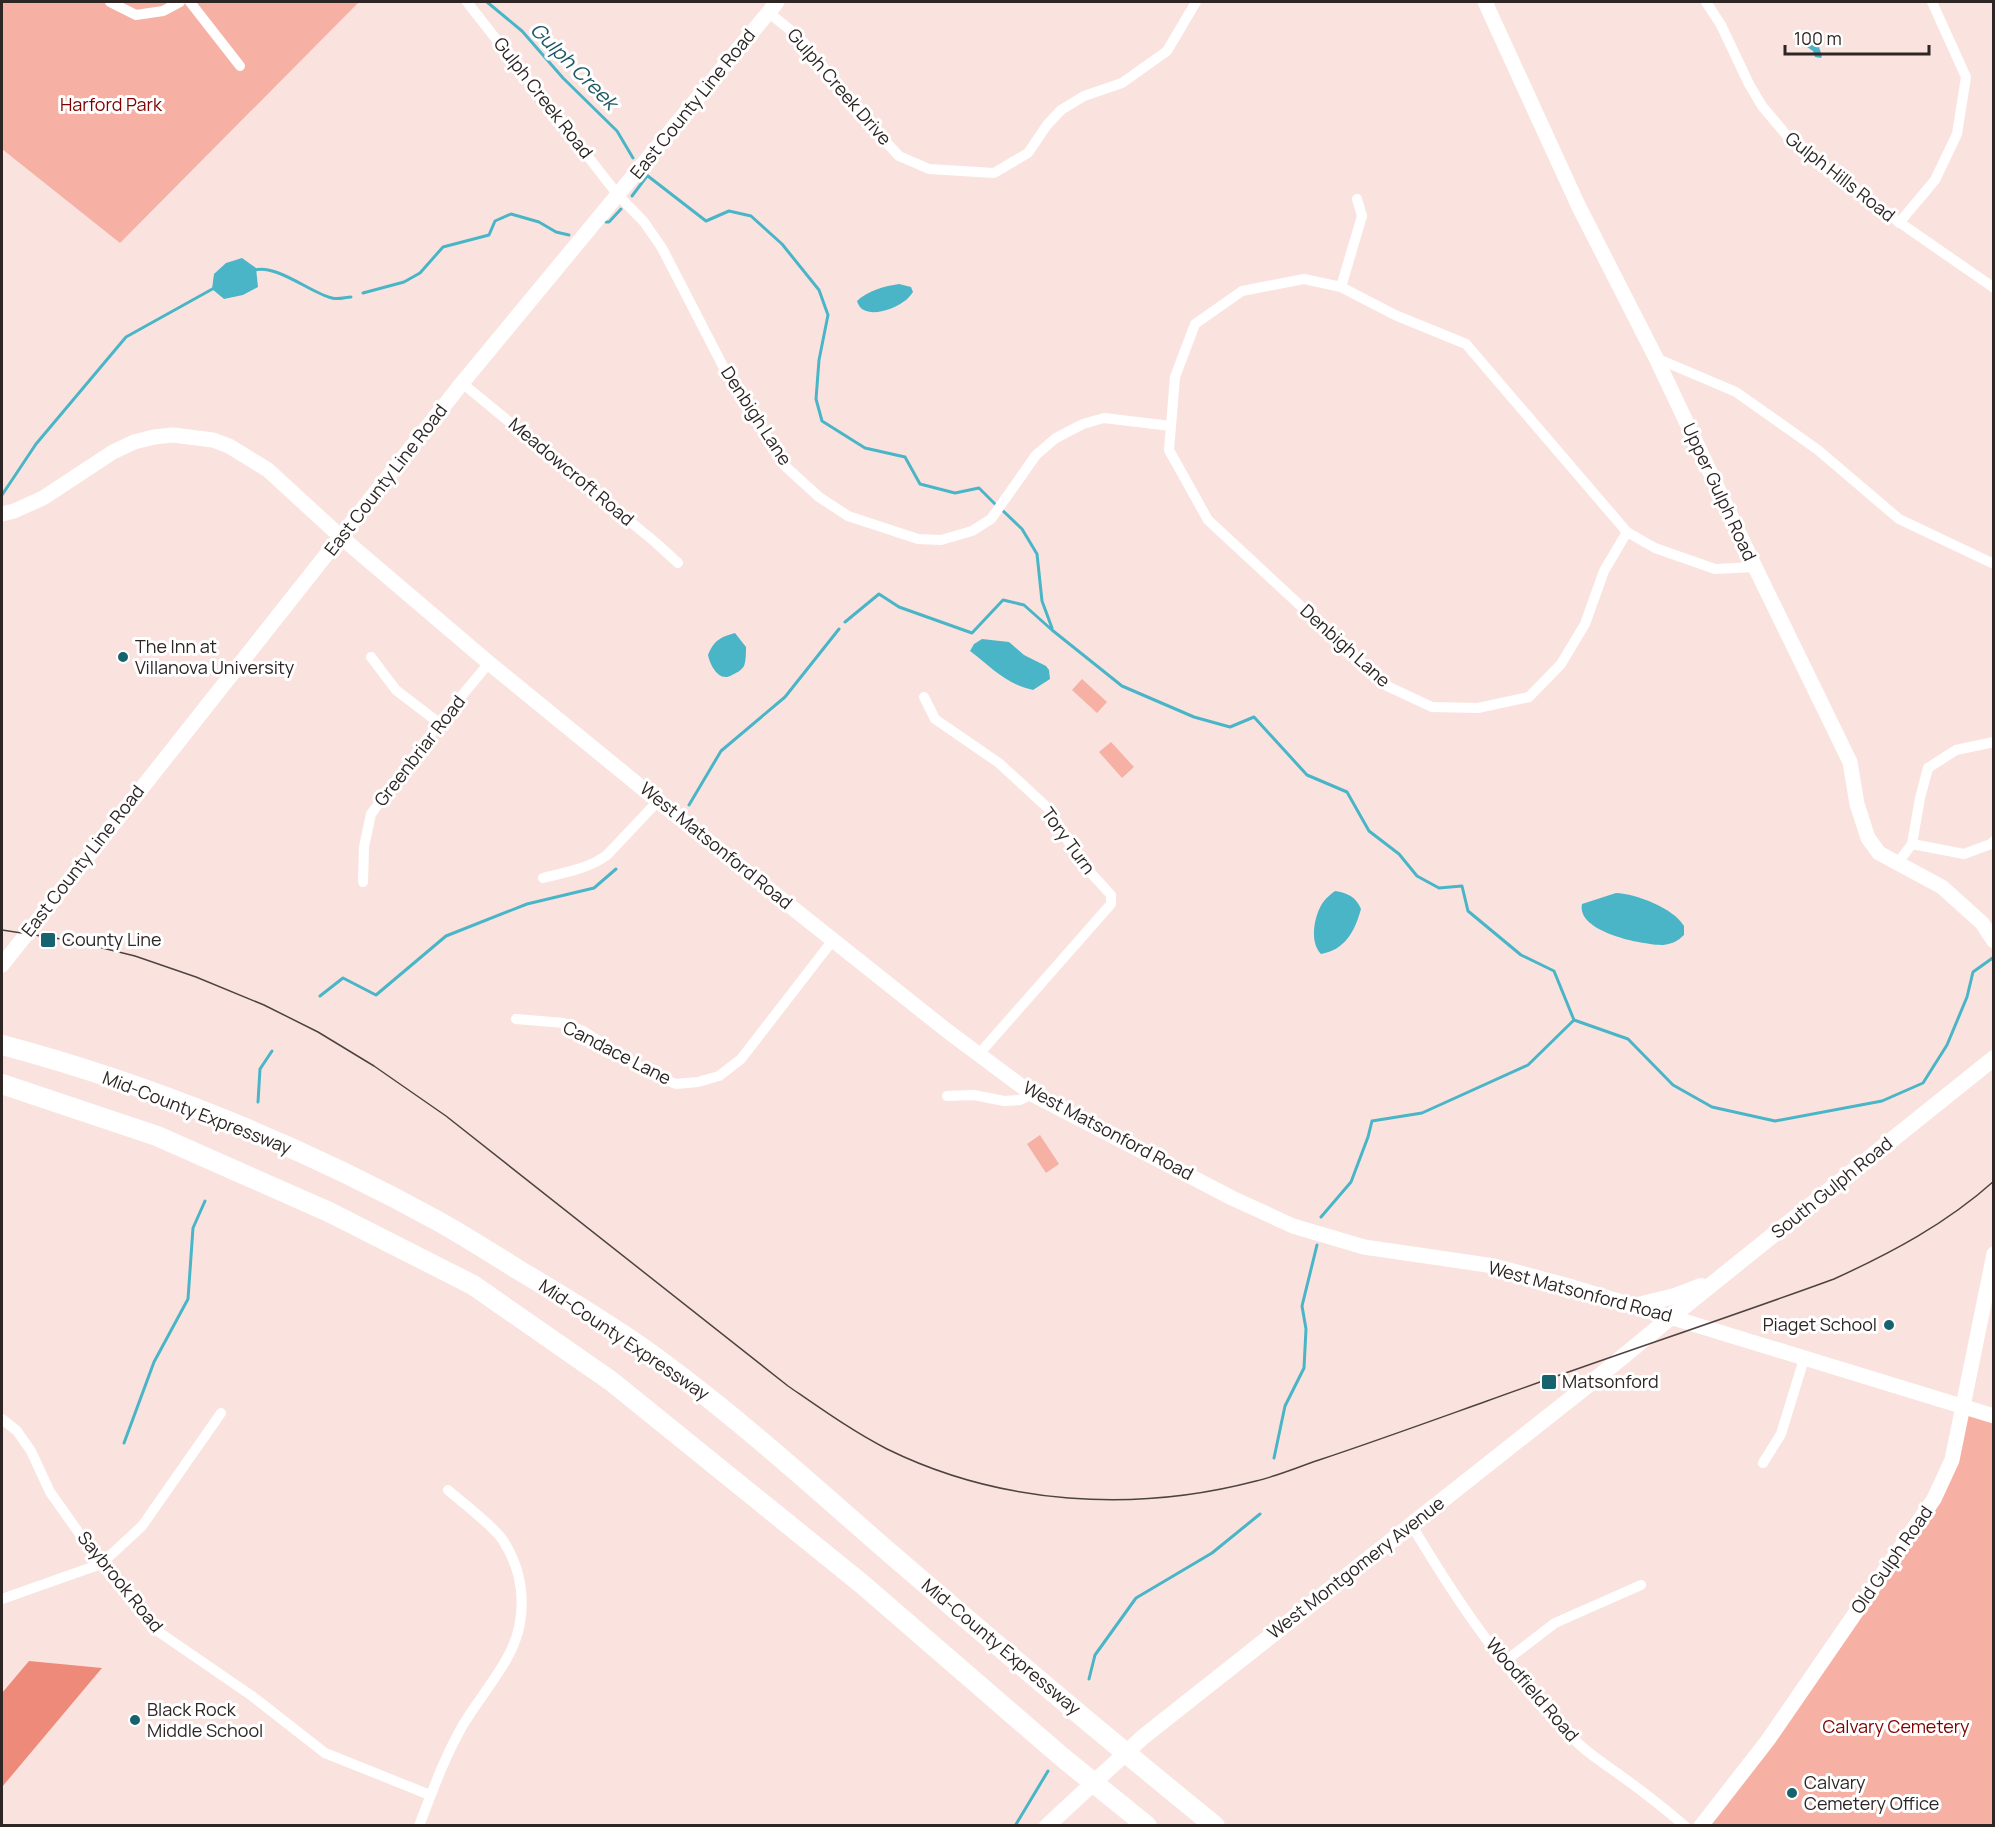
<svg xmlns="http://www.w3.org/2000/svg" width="1995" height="1827" font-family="Manrope,sans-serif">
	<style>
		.green { fill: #f6b0a4 }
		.forest { fill: #ee8a7a }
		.water { fill: #4ab5c7 }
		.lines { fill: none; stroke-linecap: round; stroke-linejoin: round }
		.stream { stroke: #4ab5c7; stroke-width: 3 }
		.street { stroke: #fff; stroke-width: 10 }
		.secondary { stroke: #fff; stroke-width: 15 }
		.primary { stroke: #fff; stroke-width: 16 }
		.highway { stroke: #fff; stroke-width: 20 }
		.tram { stroke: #4d4341; stroke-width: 1.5 }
		.poi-dot { fill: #16626e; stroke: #fff; stroke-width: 2 }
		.labels { text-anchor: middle; stroke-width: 6; stroke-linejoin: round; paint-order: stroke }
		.street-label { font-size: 18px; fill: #2e2625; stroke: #fff }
		.park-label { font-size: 18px; fill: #800000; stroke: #fff }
		.poi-label { font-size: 18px; fill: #2e2625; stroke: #fff; text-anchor: start }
		.water-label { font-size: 20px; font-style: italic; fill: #1e5963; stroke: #fff }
	</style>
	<rect width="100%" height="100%" fill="#fae3df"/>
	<g class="green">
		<polygon points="2,2 359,2 120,243 2,149"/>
		<polygon points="1082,679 1107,702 1097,713 1072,690"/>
		<polygon points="1111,742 1134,767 1122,778 1099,752"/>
		<polygon points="1040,1135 1059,1164 1046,1173 1027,1144"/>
		<polygon points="1963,1407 1993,1416 1993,1825 1701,1826 1934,1499"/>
	</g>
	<polygon class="forest" points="29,1661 102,1668 2,1787 2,1693"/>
	<g class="water">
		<polygon points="1817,41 1822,56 1821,58 1815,57 1813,51 1807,47 1810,42"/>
		<polygon points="242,258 256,268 258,287 243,295 224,299 212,289 214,274 226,263"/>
		<path d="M899 284 911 287 913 292C910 296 907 300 903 302 891 311 862 320 857 301 867 291 885 286 899 284Z"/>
		<path d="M735 633 746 647C746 653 746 661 744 666 741 671 736 673 732 675 719 683 710 665 708 655 714 640 721 637 735 633Z"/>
		<path d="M982 639 1009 642 1024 655 1046 666 1049 670 1050 679 1033 690C1006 684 991 667 970 651L974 644Z"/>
		<path d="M1335 891C1348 893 1356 897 1361 909 1355 931 1345 950 1321 954 1309 942 1314 914 1324 901 1327 897 1331 894 1335 891Z"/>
		<path d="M1616 893C1637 894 1673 908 1684 926V935C1678 941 1672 944 1663 945 1642 945 1576 932 1582 904Z"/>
	</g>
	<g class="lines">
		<g class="stream">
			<polyline points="487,2 522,31 563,78 617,131 633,158"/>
			<polyline points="644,173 706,221 729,211 751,216 782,244 819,290 828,315 819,360 816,399 822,421 865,448 905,457 920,484 955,493 979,488 996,505"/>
			<polyline points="632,196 647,176"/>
			<polyline points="606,222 609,222 621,209"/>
			<path d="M252 271C273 261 312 294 332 298 338 300 346 297 351 297"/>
			<polyline points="363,293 404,282 420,273 443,247 489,235 495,221 511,214 539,222 556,232 569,235"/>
			<polyline points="2,495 36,444 126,337 216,287"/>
			<polyline points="1001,509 1022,529 1037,554 1042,601 1052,628"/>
			<polyline points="845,622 879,594 899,607 972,633 1003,600 1024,605 1052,630 1122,686 1194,717 1230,727 1254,717 1307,775 1347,792 1369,831 1399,854 1417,876 1439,888 1462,886 1468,911 1521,955 1554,971 1574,1020 1628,1039 1673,1085 1712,1107 1775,1121 1882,1101 1923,1083 1947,1045 1967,997 1973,972 1994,957"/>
			<polyline points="689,805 721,751 785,697 839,629"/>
			<polyline points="320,996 343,978 376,995 446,936 527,904 594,888 616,869"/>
			<polyline points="258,1102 260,1069 272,1051"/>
			<polyline points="1321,1217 1351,1182 1368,1137 1372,1121 1422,1113 1528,1065 1574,1020"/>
			<polyline points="124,1443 154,1362 188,1299 193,1228 205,1201"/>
			<polyline points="1274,1458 1285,1406 1304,1368 1306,1329 1302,1306 1317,1245"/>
			<polyline points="1089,1679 1095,1655 1136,1598 1212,1553 1260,1514"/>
			<polyline points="1015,1826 1048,1771"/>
		</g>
		<g class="street">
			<polyline points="110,2 136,15 163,11 180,2"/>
			<polyline points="190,2 240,66"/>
			<polyline points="467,2 618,195 644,222 662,248 726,372 785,466 819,497 848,516 918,539 941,540 972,531 991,519 1036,455 1056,438 1083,424 1104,418 1171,426"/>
			<polyline points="1706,2 1721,25 1749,84 1762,106 1794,144 1850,188 1994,288"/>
			<polyline points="768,12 800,38 870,125 899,156 929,169 994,173 1028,153 1047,125 1061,110 1084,96 1122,83 1167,51 1196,2"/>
			<polyline points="1899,223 1935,180 1957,134 1966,77 1932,2"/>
			<polygon points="1304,279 1341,287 1395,315 1466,344 1627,532 1604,571 1585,624 1561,664 1529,697 1478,708 1432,707 1387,686 1208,520 1169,450 1175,377 1195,324 1242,291"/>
			<polyline points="1341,287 1362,216 1357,199"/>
			<polyline points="1656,358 1736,392 1818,450 1899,519 1994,564"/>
			<polyline points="462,383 655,542 678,563"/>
			<polyline points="1627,532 1655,548 1715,569 1755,567"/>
			<polyline points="371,657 396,690 439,723"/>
			<polyline points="924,697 935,719 999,763 1050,810 1079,860 1111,895 1111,904 979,1054"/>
			<polyline points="1994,742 1956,750 1928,768 1920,798 1912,844 1964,854 1991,844 1994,841"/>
			<polyline points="1897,864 1912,844"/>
			<path d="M543 878C566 872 588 869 607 855L658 801"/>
			<polyline points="363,882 364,847 371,814 439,723 489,663"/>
			<polyline points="516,1019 564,1023 583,1031 647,1072 676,1084 698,1082 719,1076 741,1059 833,940"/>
			<polyline points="947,1096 974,1095 1004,1101 1020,1100 1032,1094"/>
			<polyline points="2,1419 17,1431 31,1451 50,1492 101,1564 153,1628 252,1696 325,1753 430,1795"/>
			<polyline points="1763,1463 1781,1434 1804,1359"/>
			<path d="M1411 1524C1457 1602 1512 1683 1580 1745 1593 1757 1609 1767 1624 1778 1645 1793 1665 1809 1685 1826"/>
			<polyline points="2,1599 101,1564 142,1526 221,1413"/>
			<polyline points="1504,1662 1555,1623 1641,1585"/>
			<path d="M419 1826C432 1792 445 1756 463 1725 476 1703 493 1683 506 1660 528 1623 527 1576 502 1539 492 1525 463 1503 448 1490"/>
		</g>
		<g class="secondary">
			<polyline points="1485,2 1578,205 1656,358 1755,567 1850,762 1857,804 1868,838 1879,853 1942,887 1982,923 1994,941"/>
			<polyline points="2,514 14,511 43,498 113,452 134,442 154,437 173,435 213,440 229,446 268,470 341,537 489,663 658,801 946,1030 1032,1094 1232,1198 1293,1226 1364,1247 1494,1266 1569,1286 1994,1416"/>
			<polyline points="2,965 462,383 777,2"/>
			<polyline points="1701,1826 1768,1740 1934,1499 1952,1460 1994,1254"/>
		</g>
		<g class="primary">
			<polyline points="1634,1306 1675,1296 1701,1286"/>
			<polyline points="1047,1826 1143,1737 1597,1378 1671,1317 1994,1058"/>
		</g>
		<g class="highway">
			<path d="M2 1045C149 1084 302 1146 436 1220 463 1235 490 1252 517 1269 559 1294 601 1319 641 1347 727 1408 805 1479 884 1548 993 1642 1103 1735 1215 1826"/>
			<polyline points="2,1084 157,1136 329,1212 473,1285 611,1381 862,1584 1062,1757 1147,1826"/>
		</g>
		<path class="tram" d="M2 930 74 941 135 956 196 977 264 1005 318 1032 374 1066 446 1116 788 1386C820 1408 852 1431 887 1449 1001 1505 1134 1513 1256 1481 1277 1476 1298 1467 1319 1460 1376 1441 1431 1421 1487 1401 1602 1359 1719 1321 1834 1279 1891 1253 1946 1224 1994 1181"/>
	</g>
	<g class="poi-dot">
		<circle cx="123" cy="657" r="6"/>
		<rect x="40" y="932" width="16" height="16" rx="3"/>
		<circle cx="1889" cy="1325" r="6"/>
		<rect x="1541" y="1374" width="16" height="16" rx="3"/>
		<circle cx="135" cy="1720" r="6"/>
		<circle cx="1792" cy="1793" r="6"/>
	</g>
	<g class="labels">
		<g class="street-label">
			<text transform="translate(839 87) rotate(49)" y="6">Gulph Creek Drive</text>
			<text transform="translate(543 98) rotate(52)" y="6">Gulph Creek Road</text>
			<text transform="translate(693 104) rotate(-51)" y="6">East County Line Road</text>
			<text transform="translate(1840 177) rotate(38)" y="6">Gulph Hills Road</text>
			<text transform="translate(756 416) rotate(57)" y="6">Denbigh Lane</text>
			<text transform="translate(571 472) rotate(40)" y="6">Meadowcroft Road</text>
			<text transform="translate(386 480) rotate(-52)" y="6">East County Line Road</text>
			<text transform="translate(1719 492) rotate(65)" y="6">Upper Gulph Road</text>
			<text transform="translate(1345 646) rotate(42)" y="6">Denbigh Lane</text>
			<text transform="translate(420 751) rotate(-52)" y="6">Greenbriar Road</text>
			<text transform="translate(1068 841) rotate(54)" y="6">Tory Turn</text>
			<text transform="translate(716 846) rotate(39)" y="6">West Matsonford Road</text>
			<text transform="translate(83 861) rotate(-52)" y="6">East County Line Road</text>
			<text transform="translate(617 1053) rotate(27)" y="6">Candace Lane</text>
			<text transform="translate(197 1113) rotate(21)" y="6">Mid-County Expressway</text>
			<text transform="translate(1108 1131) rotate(28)" y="6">West Matsonford Road</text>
			<text transform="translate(1832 1188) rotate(-39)" y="6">South Gulph Road</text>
			<text transform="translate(1580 1292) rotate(15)" y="6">West Matsonford Road</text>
			<text transform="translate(624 1340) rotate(34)" y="6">Mid-County Expressway</text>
			<text transform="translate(1892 1560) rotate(-55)" y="6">Old Gulph Road</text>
			<text transform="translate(1356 1568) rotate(-38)" y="6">West Montgomery Avenue</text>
			<text transform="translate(120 1582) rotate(51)" y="6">Saybrook Road</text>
			<text transform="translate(1001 1647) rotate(40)" y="6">Mid-County Expressway</text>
			<text transform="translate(1532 1690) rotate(49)" y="6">Woodfield Road</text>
		</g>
		<g class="park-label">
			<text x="111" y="111">Harford Park</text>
			<text x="1896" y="1733">Calvary Cemetery</text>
		</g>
		<g class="poi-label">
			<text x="135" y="653">The Inn at<tspan x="135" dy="21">Villanova University</tspan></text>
			<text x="62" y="946">County Line</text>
			<text x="1877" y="1331" text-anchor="end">Piaget School</text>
			<text x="1562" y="1388">Matsonford</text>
			<text x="147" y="1716">Black Rock<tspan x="147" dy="21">Middle School</tspan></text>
			<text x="1804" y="1789">Calvary<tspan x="1804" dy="21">Cemetery Office</tspan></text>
		</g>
		<g class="water-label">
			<text transform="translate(574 66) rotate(45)" y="7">Gulph Creek</text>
		</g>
	</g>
	<rect width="1995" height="1827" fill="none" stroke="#2e2625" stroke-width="6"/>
	<path d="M1785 45v9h144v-9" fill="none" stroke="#2e2625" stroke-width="3"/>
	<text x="1794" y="45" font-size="18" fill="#2e2625" stroke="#ffffff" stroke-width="4.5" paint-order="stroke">100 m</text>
</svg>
